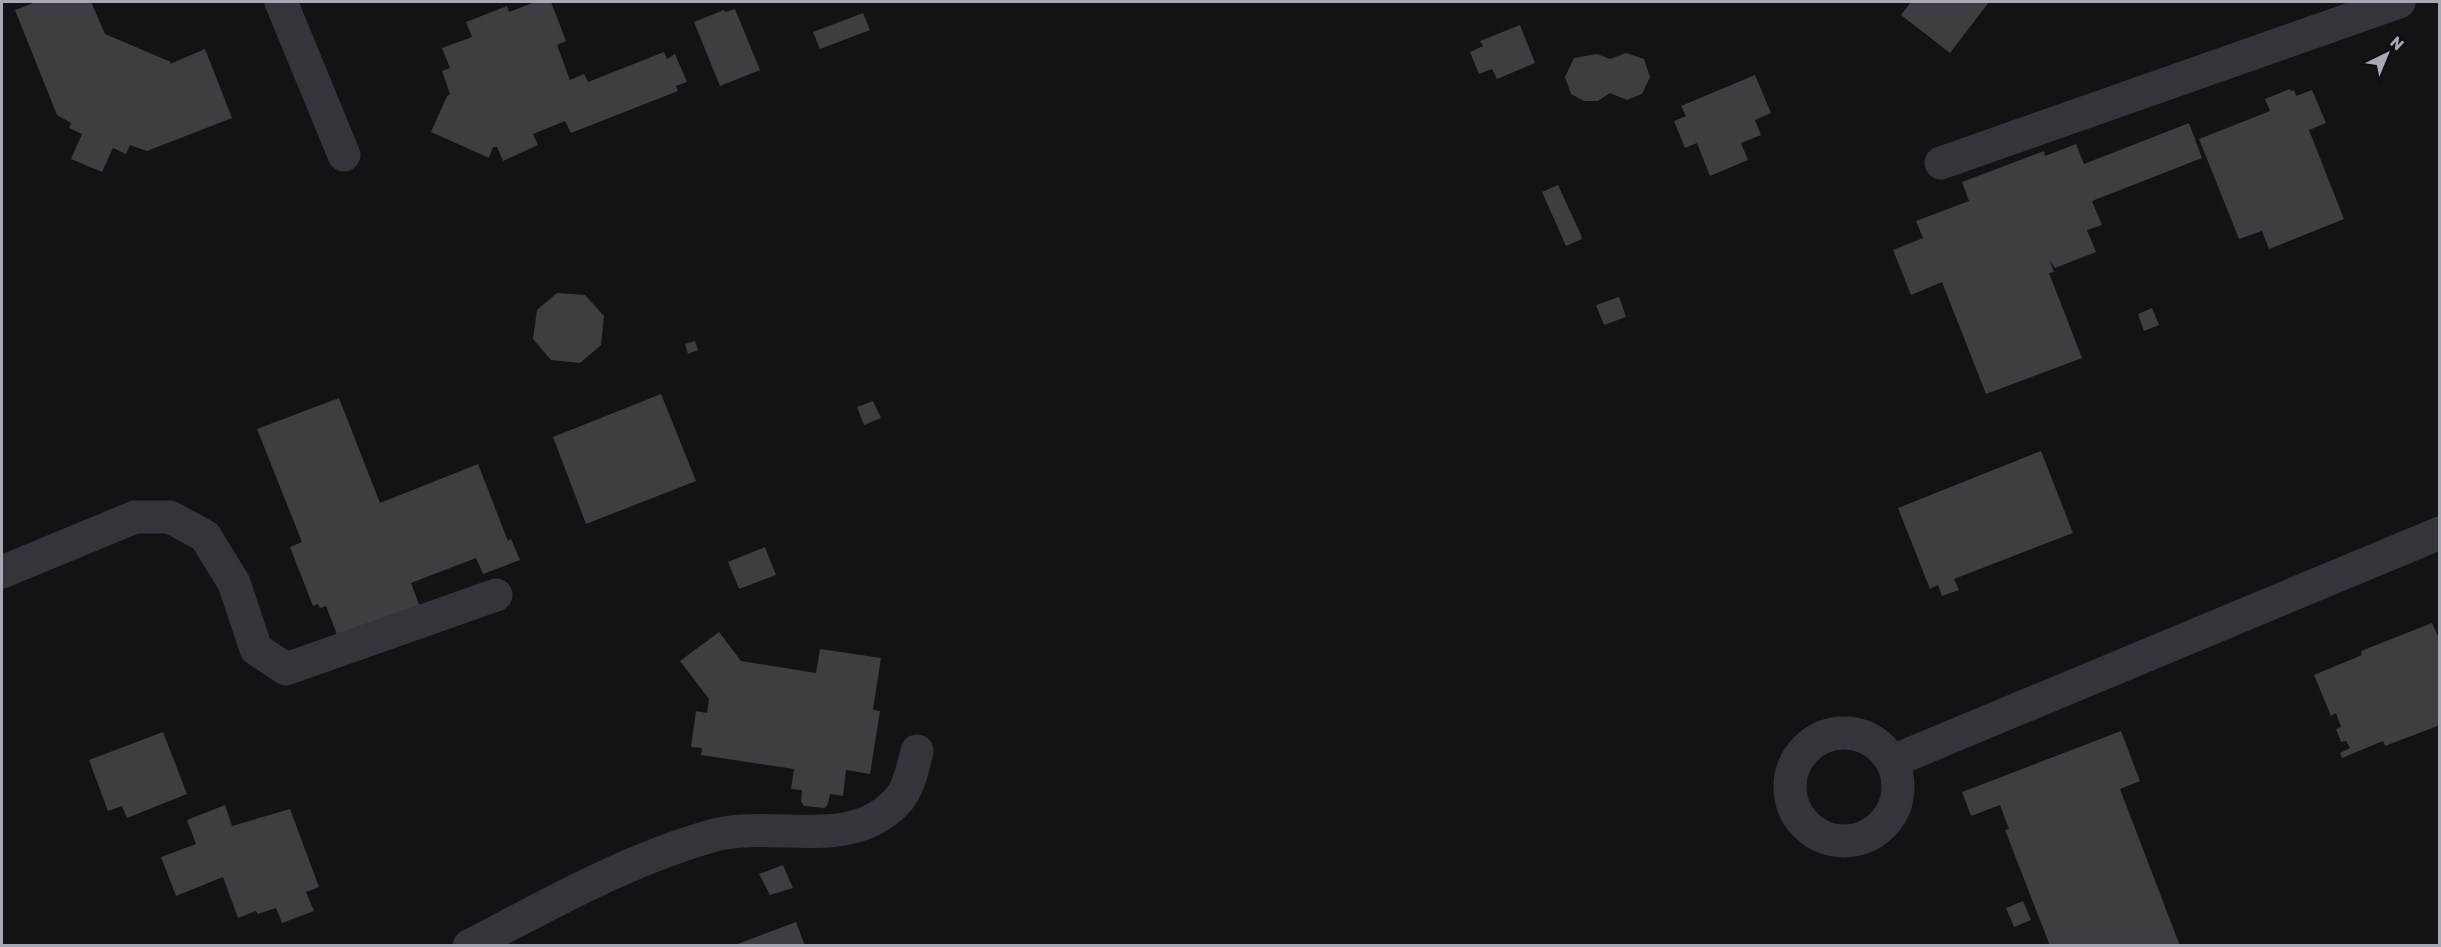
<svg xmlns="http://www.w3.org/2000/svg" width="2441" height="947" font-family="Rubik,sans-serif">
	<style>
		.building { fill: #3d3d42 }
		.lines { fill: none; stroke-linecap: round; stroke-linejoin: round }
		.minor { stroke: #34353a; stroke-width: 33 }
	</style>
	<rect width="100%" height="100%" fill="#131315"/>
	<g class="building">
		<polygon points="36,2 91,2 105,34 171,62 170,64 205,49 232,118 147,151 130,145 126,154 113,148 102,172 71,159 82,134 69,128 71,123 57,115 15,10"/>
		<polygon points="535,2 551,2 566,41 557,45 570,80 584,74 588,82 664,52 667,59 675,54 687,82 676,86 678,91 571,133 565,121 533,134 538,145 503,161 497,147 493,147 489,158 431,132 447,96 450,94 442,71 450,68 442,48 472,37 466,22 507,6 509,12"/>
		<polygon points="1911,2 1989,2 1950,53 1901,15"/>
		<polygon points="735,9 760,70 720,86 694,22 724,10 725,12"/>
		<polygon points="863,13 870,30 820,49 813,32"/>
		<polygon points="1520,25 1535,63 1497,79 1492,69 1479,74 1470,52 1483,46 1480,41"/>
		<polygon points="1626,53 1644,59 1650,77 1642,94 1627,100 1610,93 1598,101 1584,101 1571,94 1565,77 1574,58 1597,54 1610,59"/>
		<polygon points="1755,75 1771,113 1755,120 1761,135 1741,143 1748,160 1710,176 1697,143 1685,148 1674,121 1686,116 1681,106"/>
		<polygon points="2290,89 2291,91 2294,90 2296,96 2312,90 2326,123 2309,130 2344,219 2269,249 2262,231 2239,239 2199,139 2270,111 2265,99"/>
		<polygon points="2189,123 2202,158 2092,201 2102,225 2087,230 2096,252 2055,268 2050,261 2054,272 2049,273 2082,358 1986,394 1942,282 1911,295 1893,250 1923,238 1916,221 1969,201 1962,182 2044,151 2045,156 2076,144 2084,164"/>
		<polygon points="1558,185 1581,235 1582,239 1566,246 1542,192"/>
		<polygon points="557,293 585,295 604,316 601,345 580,363 551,360 533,339 537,310"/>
		<polygon points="1619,297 1626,317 1604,325 1596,305"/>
		<polygon points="2152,308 2159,325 2144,331 2138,314"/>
		<polygon points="695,341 698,350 688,354 685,344"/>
		<polygon points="661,394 696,481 586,524 553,437"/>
		<polygon points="339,398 380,503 478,464 508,541 511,539 520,560 483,574 476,558 411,583 427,626 346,658 326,606 320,608 318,604 313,606 290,547 302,542 257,429"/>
		<polygon points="873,401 881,418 864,425 857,407"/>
		<polygon points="2041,451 2073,533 1954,579 1959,590 1942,596 1938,585 1930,589 1898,508"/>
		<polygon points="765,547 776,575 739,589 728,562"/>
		<polygon points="2432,623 2440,641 2440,725 2385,746 2383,741 2342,758 2340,753 2350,748 2346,741 2341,742 2336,729 2341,727 2336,713 2331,716 2314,675 2362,655 2361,651"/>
		<polygon points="719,632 741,661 816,673 820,649 881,658 873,710 880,711 870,774 846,770 843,796 830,794 828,804 825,808 804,806 801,802 802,790 791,789 794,769 701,755 702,748 691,747 696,711 707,713 709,699 680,661"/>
		<polygon points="2121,731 2140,781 2120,789 2180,946 2050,946 2005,830 2009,829 2000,805 1971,816 1962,792"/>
		<polygon points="163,732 187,794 127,818 122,806 108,811 89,760"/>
		<polygon points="225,805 232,826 290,809 319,887 306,892 314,911 282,923 276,908 258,914 256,911 238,918 223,877 176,896 161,857 196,844 187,820"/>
		<polygon points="783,865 793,888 770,895 759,874"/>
		<polygon points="2023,901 2031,920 2014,927 2006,908"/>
		<polygon points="796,922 805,946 735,946 735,945"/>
	</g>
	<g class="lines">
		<g class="minor">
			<polyline points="281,2 344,155"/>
			<polyline points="1941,163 2399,2"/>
			<polyline points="2,572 135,517 170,517 205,536 234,583 256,649 286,669 496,595"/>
			<circle cx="1844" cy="787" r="54"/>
			<polyline points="1893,761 2440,533"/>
			<path d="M469 946C548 905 628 859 715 835 766 822 831 844 876 818 907 800 909 783 917 751"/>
		</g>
	</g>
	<rect width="2441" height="947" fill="none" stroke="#a5a8b5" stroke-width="6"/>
	<g transform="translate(2387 54) rotate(43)" stroke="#0e0e10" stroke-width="4.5" paint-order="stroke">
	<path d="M0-4.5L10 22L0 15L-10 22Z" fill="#a5a8b5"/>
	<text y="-9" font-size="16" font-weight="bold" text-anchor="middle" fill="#a5a8b5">N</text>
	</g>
</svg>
